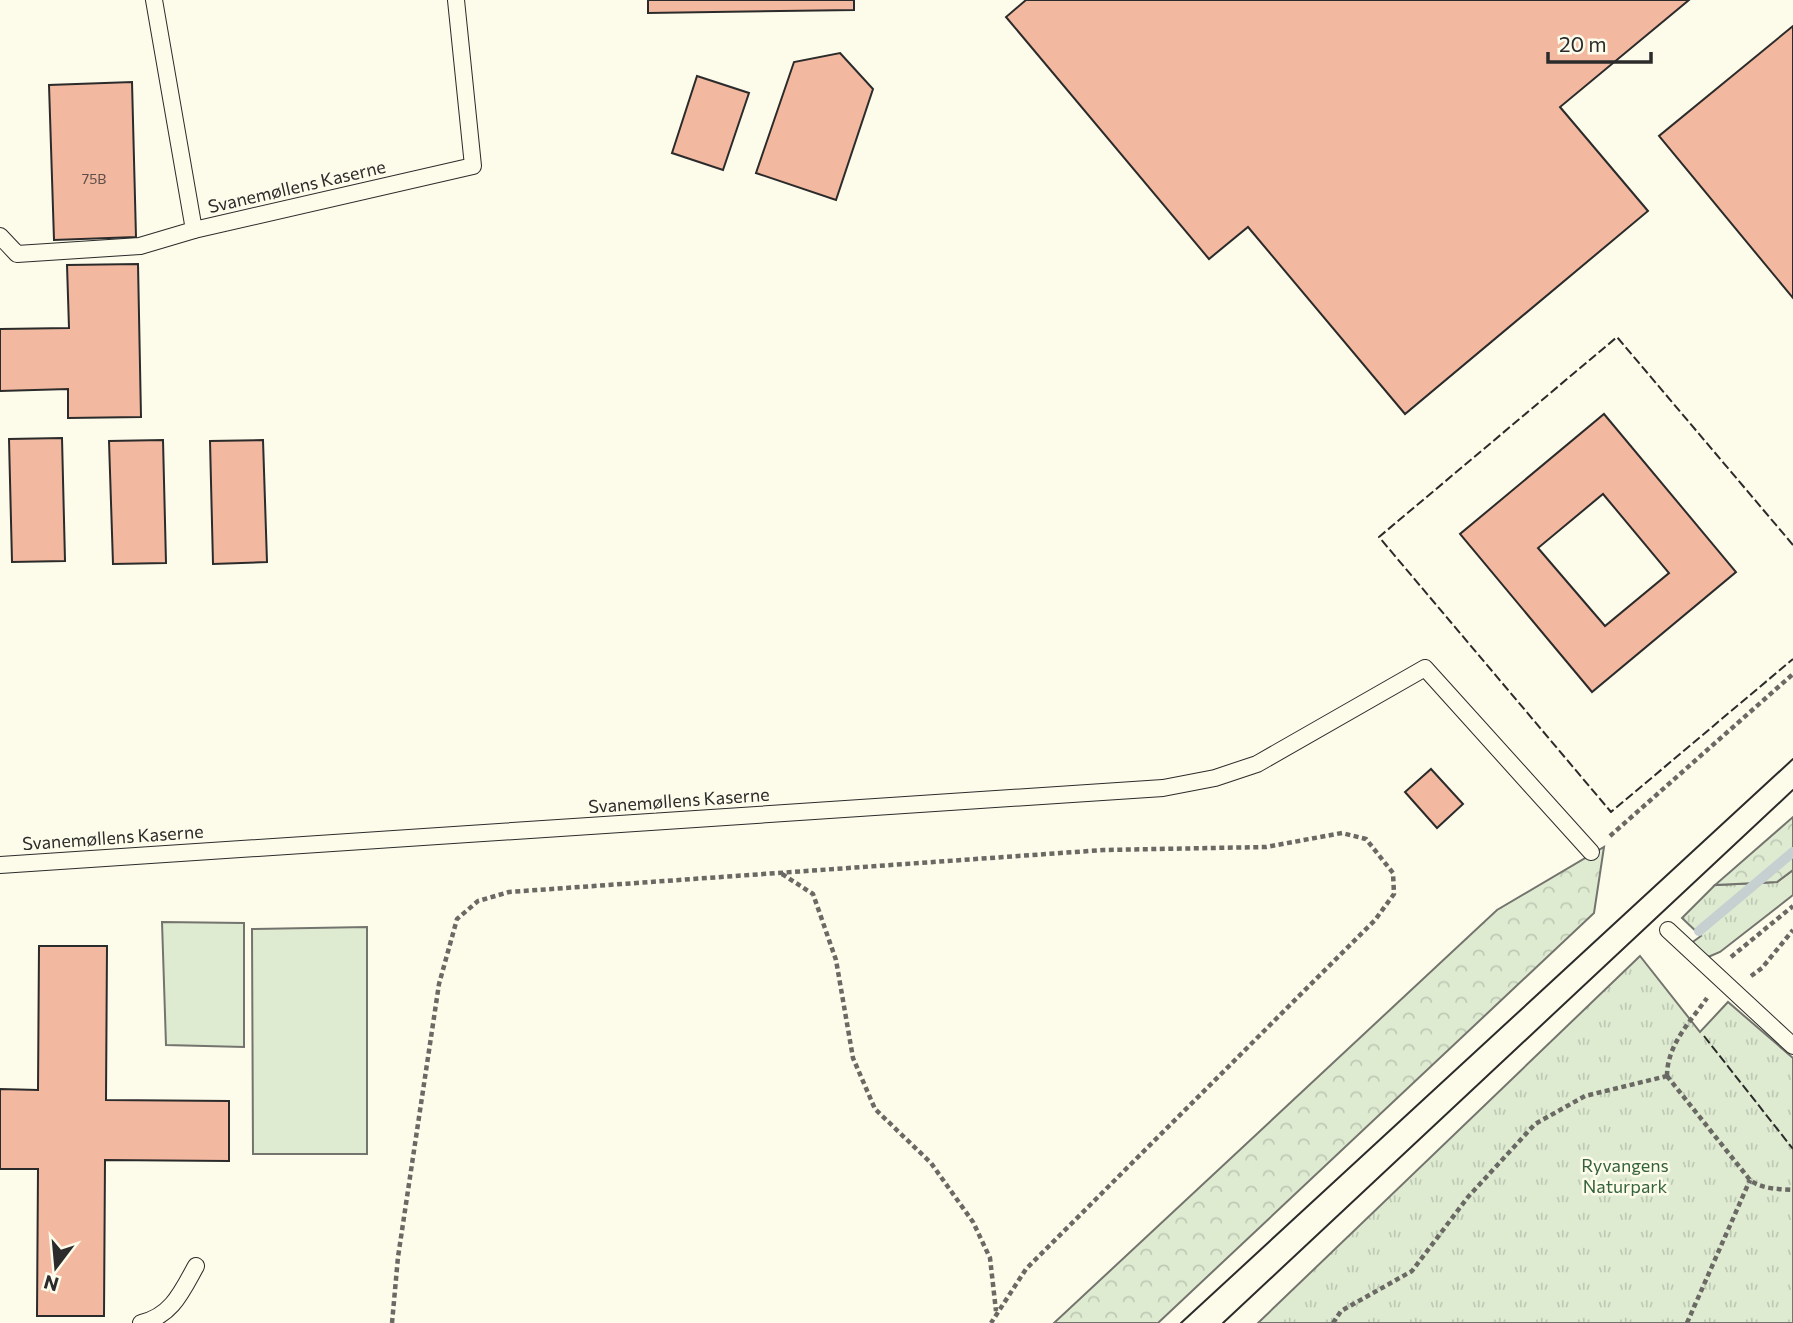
<svg xmlns="http://www.w3.org/2000/svg" width="1793" height="1323" font-family="Commissioner,sans-serif">
	<style>
		.grass { fill: url(#grass-tufts); stroke: #74746e; stroke-width: 2 }
		.forest { fill: url(#forest-crowns); stroke: #74746e; stroke-width: 2 }
		.pitch { fill: #deebd1; stroke: #74746e; stroke-width: 2 }
		.lines { fill: none; stroke-linecap: round; stroke-linejoin: round }
		.stream { stroke: #c7d0d0; stroke-width: 10 }
		.building { fill: #f2b8a0; stroke: #2b2b2b; stroke-width: 2; fill-rule: evenodd }
		.service-casing { stroke: #2b2b2b; stroke-width: 18 }
		.path { stroke: #6a6964; stroke-width: 4.5; stroke-dasharray: 5 3.5; stroke-linecap: butt }
		.service { stroke: #fdfbea; stroke-width: 16 }
		.tram { stroke: #2b2b2b; stroke-width: 2 }
		.fence { stroke: #2b2b2b; stroke-width: 2; stroke-dasharray: 9 3.5; stroke-linecap: butt }
		.labels { text-anchor: middle; stroke-width: 5; stroke-linejoin: round; paint-order: stroke }
		.number-label { font-size: 14px; fill: #5d4e48 }
		.street-label { font-size: 18px; fill: #2b2b2b; stroke: #fdfbea }
		.park-label { font-size: 18px; fill: #34623c; stroke: #fdfbea }
	</style>
	<defs>
		<pattern id="grass-tufts" width="24" height="20" patternUnits="userSpaceOnUse" patternTransform="scale(1.75)"><rect width="24" height="20" fill="#deebd1"/><path d="M3 7l-1-3M5 7V3M7 7l1-3M15 17l-1-3M17 17v-4M19 17l1-3" fill="none" stroke="#bfcab4"/></pattern>
		<pattern id="forest-crowns" width="20" height="18" patternUnits="userSpaceOnUse" patternTransform="scale(1.75)"><rect width="20" height="18" fill="#deebd1"/><path d="M2 6a3 3 0 1 1 6 0M12 15a3 3 0 1 1 6 0" fill="none" stroke="#bfcab4"/></pattern>
	</defs>
	<rect width="100%" height="100%" fill="#fdfbea"/>
	<g class="grass">
		<polygon points="1793,870 1793,895 1720,952 1708,957 1690,944 1701,936 1682,918 1715,885 1777,882"/>
		<polygon points="1640,956 1700,1032 1728,1002 1793,1058 1793,1323 1258,1323"/>
	</g>
	<g class="forest">
		<polygon points="1793,817 1793,870 1777,882 1715,885"/>
		<polygon points="1604,847 1594,913 1158,1323 1054,1323 1497,910"/>
	</g>
	<g class="pitch">
		<polygon points="162,922 244,923 244,1047 166,1045"/>
		<polygon points="367,927 367,1154 253,1154 252,929"/>
	</g>
	<g class="lines">
		<polyline class="stream" points="1699,931 1793,852"/>
	</g>
	<g class="building">
		<polygon points="648,0 854,0 854,10 648,13"/>
		<polygon points="1026,0 1689,0 1560,107 1648,211 1405,414 1248,227 1209,259 1006,17"/>
		<polygon points="1793,26 1793,298 1659,136"/>
		<polygon points="840,53 873,89 836,200 756,173 794,62"/>
		<polygon points="697,76 749,93 723,170 672,153"/>
		<polygon points="132,82 136,237 54,240 49,85"/>
		<polygon points="138,264 141,417 68,418 68,389 0,391 0,329 69,328 67,265"/>
		<path d="M1604 414 1736 572 1592 692 1460 534ZM1603 494 1669 573 1605 626 1538 548Z"/>
		<polygon points="62,438 65,561 12,562 9,439"/>
		<polygon points="163,440 166,563 113,564 109,441"/>
		<polygon points="263,440 267,562 213,564 210,441"/>
		<polygon points="1431,769 1463,804 1437,828 1405,792"/>
		<polygon points="39,946 107,946 106,1100 229,1101 229,1161 105,1160 104,1316 37,1316 38,1169 0,1169 0,1089 38,1090"/>
	</g>
	<g class="lines">
		<defs>
			<g id="service">
				<polyline points="154,0 194,230 473,166 456,0"/>
				<polyline points="0,236 17,254 140,246 194,230"/>
				<polyline points="0,865 1163,788 1215,778 1257,764 1425,668 1591,852"/>
				<polyline points="1668,930 1793,1046"/>
				<path d="M141 1323C172 1316 182 1291 196 1266"/>
			</g>
		</defs>
		<use href="#service" class="service-casing"/>
		<g class="path">
			<polyline points="1610,836 1793,674"/>
			<polyline points="782,874 813,894 836,960 853,1058 875,1109 931,1163 973,1222 990,1258 996,1311"/>
			<polyline points="1731,957 1793,906"/>
			<polyline points="1751,976 1762,968 1793,930"/>
			<path d="M1667 1076C1667 1045 1690 1022 1707 998"/>
			<path d="M1667 1076 1750 1180C1761 1189 1779 1189 1793 1190"/>
			<polyline points="392,1323 398,1257 439,984 457,919 478,901 509,892 1103,850 1266,847 1342,833 1366,839 1393,873 1394,894 1375,920 1026,1269 991,1323"/>
			<polyline points="1333,1323 1341,1311 1412,1271 1468,1197 1535,1124 1585,1096 1667,1076"/>
			<polyline points="1687,1323 1750,1180"/>
		</g>
		<use href="#service" class="service"/>
		<g class="tram">
			<polyline points="1181,1323 1793,759"/>
			<polyline points="1223,1323 1793,790"/>
		</g>
		<g class="fence">
			<polyline points="1793,545 1617,337 1379,537 1611,812 1793,659"/>
			<polyline points="1704,1036 1793,1149"/>
		</g>
	</g>
	<g class="labels">
		<g class="number-label">
			<text x="94" y="184">75B</text>
		</g>
		<g class="street-label">
			<text transform="translate(297 187) rotate(-13)" y="6">Svanemøllens Kaserne</text>
			<text transform="translate(679 801) rotate(-4)" y="6">Svanemøllens Kaserne</text>
			<text transform="translate(113 838) rotate(-4)" y="6">Svanemøllens Kaserne</text>
		</g>
		<g class="park-label">
			<text x="1625" y="1172">Ryvangens<tspan x="1625" dy="21">Naturpark</tspan></text>
		</g>
	</g>
	<g transform="translate(56 1267) rotate(196)" stroke="#fdfbea" stroke-width="5" paint-order="stroke">
	<path d="M0-5L12 26L0 18L-12 26Z" fill="#2b2b2b"/>
	<text y="-10" font-size="19" font-weight="bold" text-anchor="middle" fill="#2b2b2b">N</text>
	</g>
	<path d="M1548 52v10h103v-10" fill="none" stroke="#2b2b2b" stroke-width="3.5"/>
	<text x="1559" y="52" font-size="21" fill="#2b2b2b" stroke="#fdfbea" stroke-width="5" paint-order="stroke">20 m</text>
</svg>
